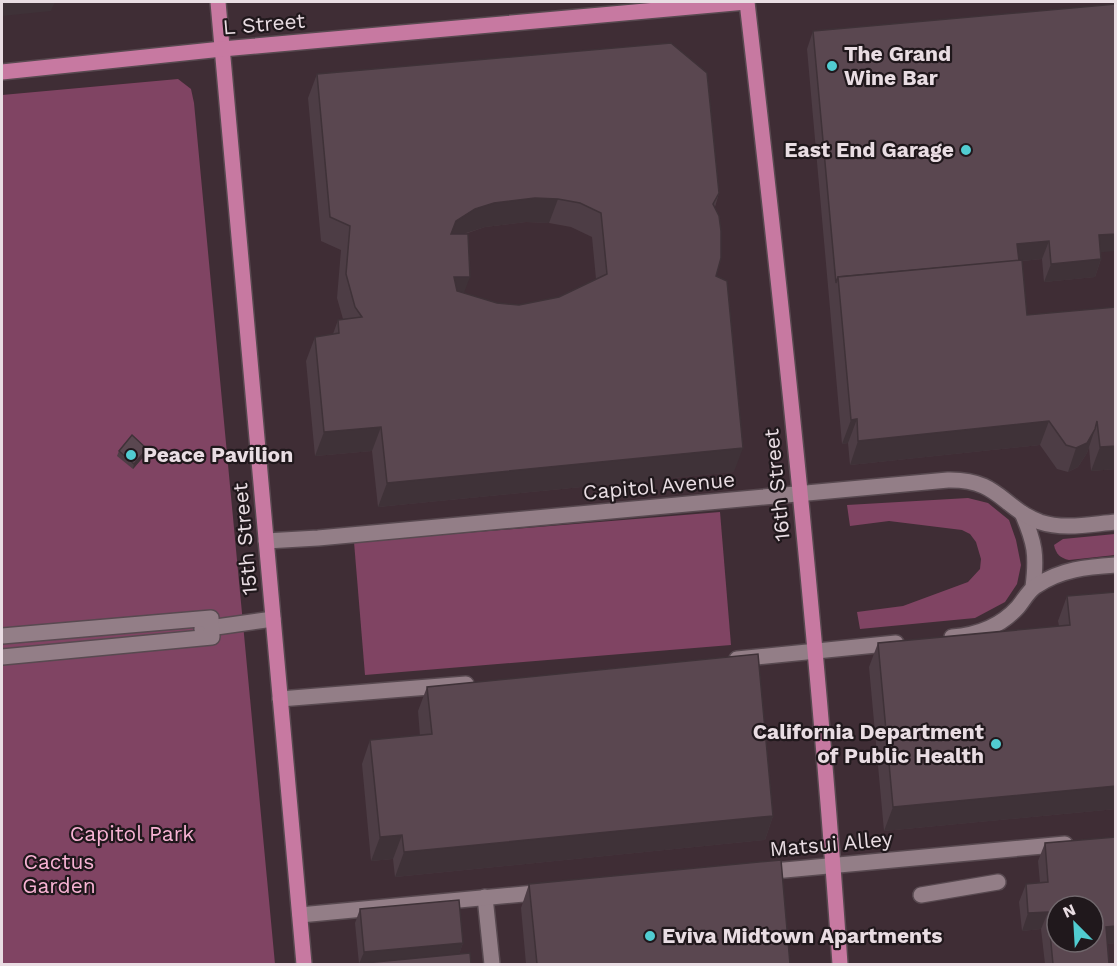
<svg xmlns="http://www.w3.org/2000/svg" width="1117" height="966" font-family="'Work Sans',sans-serif">
	<style>
		.green { fill: #804463 }
		.lines { fill: none; stroke-linecap: round; stroke-linejoin: round }
		.minor-casing { stroke: #584950; stroke-width: 18 }
		.major-casing { stroke: #584950; stroke-width: 18 }
		.minor { stroke: #937e87; stroke-width: 15 }
		.major { stroke: #c779a1; stroke-width: 15 }
		.wall { fill: #4d3d45; fill-rule: evenodd }
		.shaded-wall { fill: #3f3238 }
		.building { fill: #5a4750; stroke: #3f3238; stroke-width: 1.5; fill-rule: evenodd }
		.poi-dot { fill: #51ccd1; stroke: #20181c; stroke-width: 2 }
		.labels { text-anchor: middle; stroke-width: 4.5; stroke-linejoin: round; paint-order: stroke }
		.street-label { font-size: 21px; fill: #e9dde3; stroke: #20181c }
		.poi-label { font-size: 21px; font-weight: bold; fill: #e9dde3; stroke: #20181c; text-anchor: start }
		.park-label { font-size: 21px; fill: #f9b4d5; stroke: #20181c }
	</style>
	<rect width="100%" height="100%" fill="#3f2d35"/>
	<g class="green">
		<polygon points="178,79 191,89 194,103 275,964 2,964 2,95"/>
		<polygon points="968,498 988,503 1009,520 1016,540 1021,565 1017,584 1005,602 975,618 860,629 857,612 903,606 968,582 980,569 981,559 976,542 970,534 962,530 889,521 850,526 847,505"/>
		<polygon points="720,512 731,645 365,675 354,542"/>
		<path d="M1115 534V555L1069 560C1060 558 1056 554 1054 545L1063 539Z"/>
	</g>
	<g class="lines">
		<defs>
			<g id="minor">
				<path d="M1022 513C1035 543 1037 555 1033 587"/>
				<path d="M266 541 318 538 948 480C999 479 1001 507 1040 522 1064 530 1091 524 1116 522"/>
				<polyline points="202,629 273,619"/>
				<polyline points="2,636 211,618 212,637 2,657"/>
				<path d="M952 637C978 635 1001 626 1018 607 1024 600 1028 591 1036 586 1061 569 1087 567 1116 565"/>
				<polyline points="737,659 896,643"/>
				<polyline points="280,699 466,684"/>
				<polyline points="763,872 1065,844"/>
				<polyline points="921,895 998,882"/>
				<polyline points="485,897 492,964"/>
				<polyline points="300,915 545,892"/>
			</g>
			<g id="major">
				<polyline points="218,2 304,964"/>
				<path d="M747 2C784 322 818 643 840 964"/>
				<polyline points="2,72 222,49 746,2"/>
			</g>
		</defs>
		<use href="#minor" class="minor-casing"/>
		<use href="#major" class="major-casing"/>
		<use href="#minor" class="minor"/>
		<use href="#major" class="major"/>
	</g>
	<g class="wall">
		<polygon points="813,31 1101,252 1101,259 1095,277 1044,282 1042,259 1022,261 1027,315 1116,307 1116,469 1091,471 1089,447 1087,453 1078,467 1068,472 1057,469 1040,445 850,465 848,443 842,444 807,49"/>
		<path d="M317 74 719 193 715 207 716 276 734 472 378 507 372 451 315 456 306 361 315 337 333 334 338 320 343 319 337 298 341 250 321 241 308 98ZM526 222 549 223 571 227 592 237 596 279 559 297 519 305 497 303 464 293 465 234 485 227Z"/>
		<polygon points="119,451 146,454 133,469 117,456"/>
		<polygon points="1116,592 1116,809 884,831 869,667 878,643 1059,626 1058,621 1067,596"/>
		<polygon points="427,687 773,816 765,840 395,877 393,859 371,861 362,764 370,740 420,736 418,711"/>
		<polygon points="1116,837 1116,943 1108,944 1109,964 1045,964 1041,929 1022,931 1019,902 1026,884 1040,883 1038,861 1045,843"/>
		<polygon points="529,884 790,964 526,964 521,908"/>
		<polygon points="360,909 463,943 459,954 471,964 359,964 355,923"/>
	</g>
	<g class="shaded-wall">
		<polygon points="2,2 55,2 51,11 2,16"/>
		<polygon points="79,2 95,2 78,3"/>
		<polygon points="535,198 558,199 549,223 526,222 485,227 466,233 447,245 456,221 475,209 494,203"/>
		<polygon points="1116,234 1116,251 1093,253 1099,235"/>
		<polygon points="1049,241 1042,259 1011,262 1017,244"/>
		<polygon points="1101,259 1095,277 1044,282 1051,264"/>
		<polygon points="454,277 470,277 461,301 445,302"/>
		<polygon points="857,419 848,443 842,444 851,420"/>
		<polygon points="1049,421 1040,445 850,465 858,441"/>
		<polygon points="381,427 372,451 315,456 324,432"/>
		<polygon points="1095,429 1087,453 1078,467 1068,472 1076,448"/>
		<polygon points="1116,446 1116,469 1091,471 1100,447"/>
		<polygon points="743,448 734,472 378,507 387,483"/>
		<polygon points="147,449 146,454 133,469 134,464"/>
		<polygon points="1116,786 1116,809 884,831 893,807"/>
		<polygon points="773,816 765,840 395,877 404,852"/>
		<polygon points="402,835 393,859 371,861 380,837"/>
		<polygon points="1048,912 1041,929 1022,931 1028,913"/>
		<polygon points="1116,926 1116,943 1099,945 1106,927"/>
		<polygon points="463,943 458,957 365,963 365,964 359,964 364,952"/>
	</g>
	<g class="building">
		<polygon points="1116,4 1116,234 1099,235 1101,259 1051,264 1049,241 1017,244 1019,261 838,277 836,283 813,31"/>
		<path d="M671 43 707 73 719 193 713 204 719 216 721 231V258L716 276 727 281 743 448 387 483 381 427 324 432 315 337 339 333 338 320 362 317 355 307 346 274 350 226 330 217 317 74ZM535 198 558 199 580 203 601 213 607 274 559 297 519 305 497 303 457 291 454 277H470L468 234H451L456 221 475 209 494 203Z"/>
		<polygon points="1022,260 1027,315 1116,307 1116,446 1100,447 1097,421 1095,429 1087,443 1076,448 1066,445 1049,421 858,441 857,419 851,420 838,277"/>
		<polygon points="132,435 147,449 134,464 119,451"/>
		<polygon points="1116,592 1116,786 893,807 878,643 1070,625 1067,596"/>
		<polygon points="758,654 773,816 404,852 402,835 380,837 370,740 432,734 427,687"/>
		<path d="M1116 837V926L1106 927 1109 964H1053L1048 912 1028 913 1026 884 1048 882 1045 843ZM1057 906H1093V942H1057Z"/>
		<polygon points="781,860 790,964 537,964 529,884"/>
		<polygon points="459,900 463,943 364,952 360,909"/>
		<polygon points="470,953 471,964 366,964 365,963"/>
	</g>
	<g class="poi-dot">
		<circle cx="832" cy="66" r="6"/>
		<circle cx="966" cy="150" r="6"/>
		<circle cx="131" cy="455" r="6"/>
		<circle cx="996" cy="744" r="6"/>
		<circle cx="650" cy="936" r="6"/>
	</g>
	<g class="labels">
		<g class="street-label">
			<text transform="translate(264 24) rotate(-5)" y="7">L Street</text>
			<text transform="translate(777 485) rotate(-96)" y="7">16th Street</text>
			<text transform="translate(659 486) rotate(-5)" y="7">Capitol Avenue</text>
			<text transform="translate(245 539) rotate(-95)" y="7">15th Street</text>
			<text transform="translate(831 844) rotate(-5)" y="7">Matsui Alley</text>
		</g>
		<g class="poi-label">
			<text x="844" y="61">The Grand<tspan x="844" dy="24">Wine Bar</tspan></text>
			<text x="954" y="157" text-anchor="end">East End Garage</text>
			<text x="143" y="462">Peace Pavilion</text>
			<text x="984" y="739" text-anchor="end">California Department<tspan x="984" dy="24">of Public Health</tspan></text>
			<text x="662" y="943">Eviva Midtown Apartments</text>
		</g>
		<g class="park-label">
			<text x="132" y="841">Capitol Park</text>
			<text x="59" y="869">Cactus<tspan x="59" dy="24">Garden</tspan></text>
		</g>
	</g>
	<rect width="1117" height="966" fill="none" stroke="#e9dde3" stroke-width="6"/>
	<g transform="translate(1075 924) rotate(336)"><circle r="28" fill="#20181c" stroke="#70676c" stroke-width="1.5"/>
	<path d="M0-4.5L10 22L0 15L-10 22Z" fill="#51ccd1"/>
	<text y="-9" font-size="16" font-weight="bold" text-anchor="middle" fill="#e9dde3">N</text>
	</g>
</svg>
